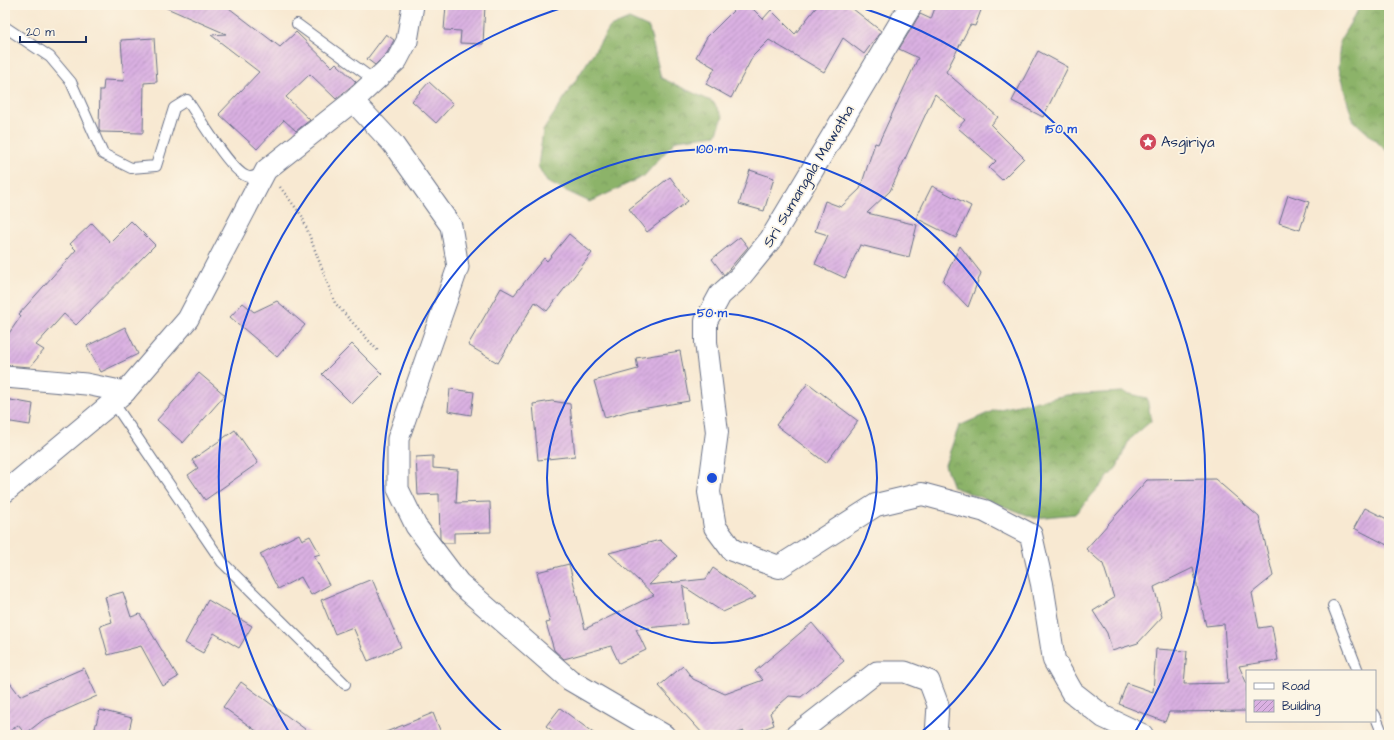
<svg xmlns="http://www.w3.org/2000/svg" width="1394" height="740" font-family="'Architects Daughter',sans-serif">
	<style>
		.forest { fill: url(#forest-crowns); stroke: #547164 }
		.building { fill: url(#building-hatch) }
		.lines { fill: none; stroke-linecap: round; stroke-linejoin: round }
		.service-casing { stroke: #687087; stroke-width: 12 }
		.minor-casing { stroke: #687087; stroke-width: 23 }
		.tertiary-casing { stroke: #687087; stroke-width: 24 }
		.path { stroke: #687087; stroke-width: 2.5; stroke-dasharray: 1 3; stroke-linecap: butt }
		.service { stroke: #fff; stroke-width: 10 }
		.minor { stroke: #fff; stroke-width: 21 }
		.tertiary { stroke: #fff; stroke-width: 22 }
		.ring { fill: none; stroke: #1d4ed8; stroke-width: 2 }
		.labels { text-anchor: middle; stroke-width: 3.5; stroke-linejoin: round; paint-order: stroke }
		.poi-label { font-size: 15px; fill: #1b2f5e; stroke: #fcf5e5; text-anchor: start }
		.street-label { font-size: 15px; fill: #1b2f5e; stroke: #fcf5e5 }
		.centre { fill: #1d4ed8; stroke: #fcf5e5; stroke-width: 2 }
		.ring-label { font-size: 12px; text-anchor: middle; font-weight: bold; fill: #1d4ed8; stroke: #fcf5e5; stroke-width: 3.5; stroke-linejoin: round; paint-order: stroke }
	</style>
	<defs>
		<pattern id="forest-crowns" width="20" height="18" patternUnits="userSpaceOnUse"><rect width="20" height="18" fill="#8cb369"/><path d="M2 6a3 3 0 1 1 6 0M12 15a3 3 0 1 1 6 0" fill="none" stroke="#72925a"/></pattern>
		<pattern id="building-hatch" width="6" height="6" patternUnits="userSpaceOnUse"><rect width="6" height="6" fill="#dab0e2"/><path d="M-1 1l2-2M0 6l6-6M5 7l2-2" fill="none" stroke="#b090ba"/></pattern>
	</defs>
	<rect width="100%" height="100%" fill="#fcf5e5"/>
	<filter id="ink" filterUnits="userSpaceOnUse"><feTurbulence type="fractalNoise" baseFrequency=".025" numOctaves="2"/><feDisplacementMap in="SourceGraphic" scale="8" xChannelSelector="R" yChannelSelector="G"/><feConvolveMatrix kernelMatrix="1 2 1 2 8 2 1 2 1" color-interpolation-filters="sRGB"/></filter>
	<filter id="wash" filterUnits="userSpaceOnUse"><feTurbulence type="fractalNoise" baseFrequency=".012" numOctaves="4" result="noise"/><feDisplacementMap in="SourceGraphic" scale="16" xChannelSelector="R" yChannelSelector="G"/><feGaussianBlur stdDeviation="0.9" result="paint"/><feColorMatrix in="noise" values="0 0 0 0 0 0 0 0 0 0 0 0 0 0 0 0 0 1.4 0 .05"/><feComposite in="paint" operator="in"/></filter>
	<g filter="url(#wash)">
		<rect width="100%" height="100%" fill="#f8e9d2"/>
		<g class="forest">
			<polygon points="1361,5 1389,5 1389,153 1353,120 1338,69 1340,40"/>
			<polygon points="629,19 649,28 661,78 713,102 723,117 716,135 676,140 644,176 590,202 547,182 538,166 543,131 610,27"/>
			<polygon points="1122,392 1147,398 1151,421 1129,440 1117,467 1075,514 1035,518 953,487 945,465 959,426 995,410 1067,395"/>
		</g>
		<g id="blocks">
			<g class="building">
				<polygon points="160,5 225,5 280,47 296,32 332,67 336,63 356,82 336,99 310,74 286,97 310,120 296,131 284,120 257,149 219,114 259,72 211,35 226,34"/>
				<polygon points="446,5 485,5 483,44 460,43 461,31 444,30"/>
				<polygon points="739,5 749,5 763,19 771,10 795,34 818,5 848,5 881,31 864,54 843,38 824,72 769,40 753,56 731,98 706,84 715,68 696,57 707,37"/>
				<polygon points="936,5 983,5 975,26 970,25 946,72 998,117 991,125 1024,158 1002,180 989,168 996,161 958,128 965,120 935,94 890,191 867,213 917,225 909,257 860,245 845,278 815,264 828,235 815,231 825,201 841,207 860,189 875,143 878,144 918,58 899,49 920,14 931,19"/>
				<polygon points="386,34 394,40 387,53 375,65 367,59"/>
				<polygon points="154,38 157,82 144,83 143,133 100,132 99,128 100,90 103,90 104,80 124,81 121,40"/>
				<polygon points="1038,51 1068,67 1043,117 1012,101"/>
				<polygon points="429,82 453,104 436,123 412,101"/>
				<polygon points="750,170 774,178 764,211 739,204"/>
				<polygon points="670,177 688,201 647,232 629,209"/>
				<polygon points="932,186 971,206 956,238 916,218"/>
				<polygon points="1288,195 1309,202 1300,230 1279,223"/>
				<polygon points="131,221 155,245 76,325 64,314 36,345 44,350 30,367 5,365 5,339 21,316 19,314 76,250 70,244 92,223 110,242"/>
				<polygon points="569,234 592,253 547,311 535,302 498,363 468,345 501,288 514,295 544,258 547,261"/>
				<polygon points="740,237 748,247 724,275 712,259"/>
				<polygon points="960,246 981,273 968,307 943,281"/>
				<polygon points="277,301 305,325 277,357 230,317 243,303 254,312"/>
				<polygon points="125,327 138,354 101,372 87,346"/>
				<polygon points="352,344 382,374 352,404 322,374"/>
				<polygon points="680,351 689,401 629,411 605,418 594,381 638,369 636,358"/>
				<polygon points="199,373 225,395 183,443 157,420"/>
				<polygon points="808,383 858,421 826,463 776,425"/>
				<polygon points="450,389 474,392 471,415 448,411"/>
				<polygon points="5,399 33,404 30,425 5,421"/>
				<polygon points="552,401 570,404 575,456 538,460 533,404"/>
				<polygon points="235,430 258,463 205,500 188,475 198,468 192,460"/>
				<polygon points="433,456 433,468 458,470 456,503 490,502 491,532 454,533 454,543 444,543 440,539 439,494 418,495 416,457"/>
				<polygon points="1215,479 1259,517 1273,576 1252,593 1259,628 1272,626 1278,660 1239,666 1247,684 1247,711 1169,712 1165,722 1119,704 1127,683 1153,692 1156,649 1187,651 1184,684 1228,683 1224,624 1206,626 1193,568 1154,587 1162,617 1138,643 1112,651 1107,633 1093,611 1114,598 1103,564 1086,549 1147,480"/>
				<polygon points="1365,508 1387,519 1389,527 1389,546 1354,528"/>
				<polygon points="299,534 302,540 310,536 320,554 314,556 329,585 311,595 301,577 278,589 260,554"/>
				<polygon points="660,540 677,556 649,585 706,579 713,568 756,597 723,612 683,586 687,624 636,629 646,650 619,663 611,646 564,659 554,650 546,623 550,622 537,572 569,564 585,629 654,595 609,553"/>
				<polygon points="372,579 401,647 368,661 353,627 335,634 321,600"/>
				<polygon points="123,592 131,617 140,614 178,677 163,686 141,646 108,655 100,626 112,622 105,597"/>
				<polygon points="208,600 252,626 239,648 214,633 203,653 185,643"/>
				<polygon points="812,623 844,661 801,697 789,696 770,713 774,725 747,735 744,731 732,735 704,735 659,686 683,666 693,679 725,694 763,680 755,671"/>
				<polygon points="84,668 97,696 43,720 25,734 18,725 5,735 5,676 20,696"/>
				<polygon points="241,682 313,735 262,735 223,707"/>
				<polygon points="560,708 596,735 558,735 546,726"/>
				<polygon points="100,710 132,718 128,735 93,735"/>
				<polygon points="433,713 442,735 381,735 381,734"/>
			</g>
		</g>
	</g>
	<g filter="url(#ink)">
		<use href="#blocks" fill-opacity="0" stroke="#687087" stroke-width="1"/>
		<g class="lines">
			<defs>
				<g id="service">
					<polyline points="297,24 374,80"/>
					<path d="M5 27 50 57 71 82 103 154 131 168 156 166 174 108 187 100C199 117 230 170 246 176 252 179 258 175 263 172"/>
					<polyline points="113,402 222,562 345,684"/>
					<polyline points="1333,606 1358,671"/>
					<polyline points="1375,715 1383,735"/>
				</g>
				<g id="minor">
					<polyline points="353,101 393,144 451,226 458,267 398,439 398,489 416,526 459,583 570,680 664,735"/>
					<polyline points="5,377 86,384 125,392"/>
					<polyline points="5,492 125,392 188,319 266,170 353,101 397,60 407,41 413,5"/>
					<polyline points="796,735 877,672 905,672 929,681 938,705 936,735"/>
				</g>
				<polyline id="tertiary" points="911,5 771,239 740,277 720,295 706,321 706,342 717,432 709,492 715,527 732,550 779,567 876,505 922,494 985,511 1031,535 1042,584 1054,660 1072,692 1104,717 1142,735"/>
			</defs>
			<use href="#service" class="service-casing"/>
			<use href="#minor" class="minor-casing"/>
			<use href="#tertiary" class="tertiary-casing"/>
			<polyline class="path" points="280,187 302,216 335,303 379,352"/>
			<use href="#service" class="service"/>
			<use href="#minor" class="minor"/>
			<use href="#tertiary" class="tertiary"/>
		</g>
	</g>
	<g class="ring">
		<circle cx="712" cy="478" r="165"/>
		<path d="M505 734A329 329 0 1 1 919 734"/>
		<path d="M289 732A494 494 0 0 1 568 6M856 6A494 494 0 0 1 1135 732"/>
	</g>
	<defs>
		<symbol id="sight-disc" viewBox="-11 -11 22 22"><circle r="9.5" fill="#d1495b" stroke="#fcf5e5"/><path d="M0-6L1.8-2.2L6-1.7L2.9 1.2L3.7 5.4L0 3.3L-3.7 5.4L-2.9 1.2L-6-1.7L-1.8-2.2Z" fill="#fff"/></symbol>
	</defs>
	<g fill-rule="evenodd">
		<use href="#sight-disc" x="1138" y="132" width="20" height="20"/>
	</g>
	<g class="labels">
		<g class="poi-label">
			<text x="1161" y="147">Asgiriya</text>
		</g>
		<g class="street-label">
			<text transform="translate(808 176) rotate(-59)" y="5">Sri Sumangala Mawatha</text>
		</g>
	</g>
	<circle cx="712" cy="478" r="6" class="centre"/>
	<g class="ring-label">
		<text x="1061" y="133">150 m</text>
		<text x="712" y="153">100 m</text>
		<text x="712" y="317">50 m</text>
	</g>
	<rect width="1394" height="740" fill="none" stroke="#fcf5e5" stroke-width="20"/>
	<rect x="1246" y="670" width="130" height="52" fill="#fcf5e5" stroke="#a2a6af"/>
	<rect x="1254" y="683" width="20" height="6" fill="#ffffff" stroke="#a2a6af"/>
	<text x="1282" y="690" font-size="12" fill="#1b2f5e">Road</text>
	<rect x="1254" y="700" width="20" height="12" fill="url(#building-hatch)" stroke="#a2a6af"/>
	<text x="1282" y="710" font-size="12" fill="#1b2f5e">Building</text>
	<path d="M20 36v6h66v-6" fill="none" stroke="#1b2f5e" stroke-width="2"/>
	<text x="26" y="36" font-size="12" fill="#1b2f5e" stroke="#fcf5e5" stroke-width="3" paint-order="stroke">20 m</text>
</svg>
